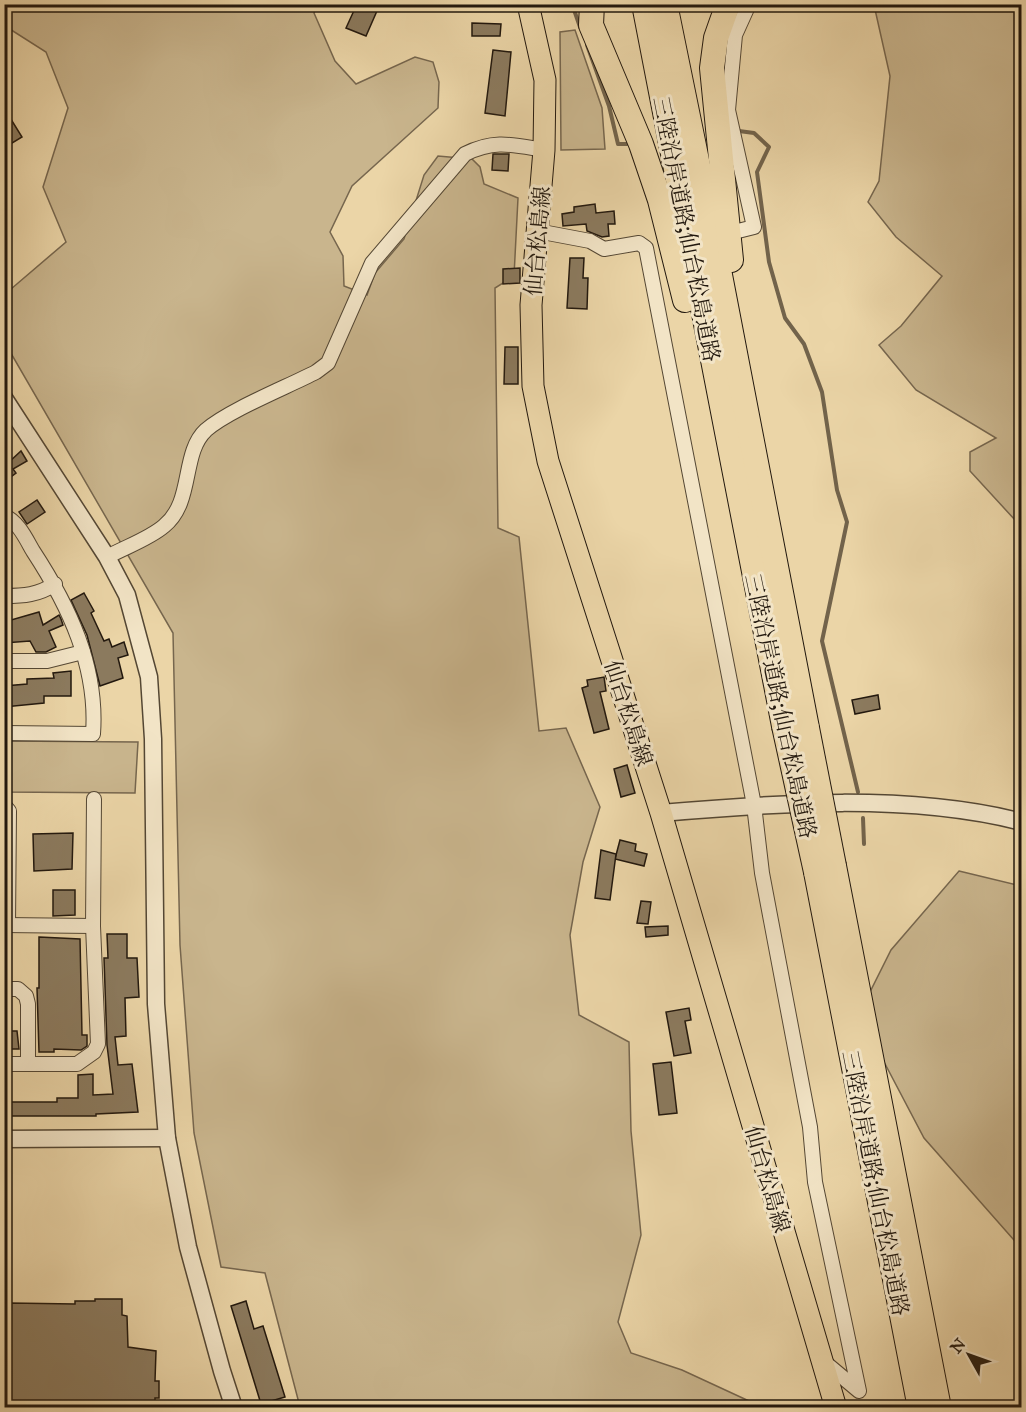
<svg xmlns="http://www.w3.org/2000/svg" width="1026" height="1412" font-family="'IM FELL Great Primer','Noto Serif JP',serif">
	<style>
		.green { fill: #c9b58d; stroke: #76664e; stroke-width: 1.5 }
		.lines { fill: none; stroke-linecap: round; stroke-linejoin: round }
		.stream { stroke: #72634b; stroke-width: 4 }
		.building { fill: #8b7a5e; stroke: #22180e; stroke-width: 1.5 }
		.minor-casing { stroke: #544734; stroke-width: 16 }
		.tertiary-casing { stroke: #544734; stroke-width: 19 }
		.primary-casing { stroke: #22180e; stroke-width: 23 }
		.motorway-casing { stroke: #22180e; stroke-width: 26 }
		.minor { stroke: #f2e4c6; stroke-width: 14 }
		.tertiary { stroke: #f2e4c6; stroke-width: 16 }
		.primary { stroke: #ebd5a7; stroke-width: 21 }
		.motorway { stroke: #ebd5a7; stroke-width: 24 }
		.motorway-bridge-casing { stroke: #22180e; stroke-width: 26; stroke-linecap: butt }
		.motorway-bridge { stroke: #ebd5a7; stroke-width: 24 }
		.labels { text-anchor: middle; stroke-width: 6; stroke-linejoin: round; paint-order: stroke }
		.street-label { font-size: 22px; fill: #22180e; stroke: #f2e4c6 }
	</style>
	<rect width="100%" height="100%" fill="#ebd5a7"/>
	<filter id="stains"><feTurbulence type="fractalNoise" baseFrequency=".00333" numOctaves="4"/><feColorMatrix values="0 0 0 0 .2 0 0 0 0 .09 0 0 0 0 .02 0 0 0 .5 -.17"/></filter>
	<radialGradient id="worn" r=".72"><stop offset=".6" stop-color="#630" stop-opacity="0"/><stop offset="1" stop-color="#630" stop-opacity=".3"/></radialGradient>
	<g class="green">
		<polygon points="5,5 317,5 314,13 335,61 356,84 415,57 433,62 439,82 438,108 352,186 330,232 343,256 344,286 367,295 375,273 404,239 424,175 438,156 472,159 480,167 484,184 518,198 514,276 495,288 498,528 519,537 539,731 566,728 600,807 583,862 570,935 579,1015 629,1042 631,1131 641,1235 618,1322 631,1353 682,1370 762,1407 300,1407 265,1273 221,1267 194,1133 180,945 173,633 5,343 4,295 66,242 43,187 68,108 46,52 5,26"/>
		<polygon points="874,5 1021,5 1021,531 1015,520 970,471 970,452 996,438 916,390 879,345 901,326 942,276 896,237 868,202 879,181 890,76"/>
		<polygon points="575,30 602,108 605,149 561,150 560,32"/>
		<polygon points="5,741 138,742 135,793 5,792"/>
		<polygon points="959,871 1021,886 1021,1248 924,1138 872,1039 868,996 891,950"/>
	</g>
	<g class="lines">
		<g class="stream">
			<polyline points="572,4 580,27"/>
			<polyline points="587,45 609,106 618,144 627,144"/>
			<polyline points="739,131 754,133 769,147 757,172 769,262 785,318 804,344 822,392 837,490 847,522 822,641 858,792"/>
			<polyline points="863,818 864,844"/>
		</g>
	</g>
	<g class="building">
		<polygon points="357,4 380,4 366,36 346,28"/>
		<polygon points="472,23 501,24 500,36 472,36"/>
		<polygon points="493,50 511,52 505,116 485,113"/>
		<polygon points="4,108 22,137 4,148"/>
		<polygon points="493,154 509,154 508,171 492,170"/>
		<polygon points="595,204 596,213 614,211 615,224 608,224 609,236 602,237 587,231 586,224 563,226 562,214 574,212 574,207"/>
		<polygon points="570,258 584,258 583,278 588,278 587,309 567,308"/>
		<polygon points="520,268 520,283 503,284 503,269"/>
		<polygon points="505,347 518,347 518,384 504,384"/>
		<polygon points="21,451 27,461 13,469 16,473 4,482 4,454 9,462"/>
		<polygon points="37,500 45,512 27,524 19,512"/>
		<polygon points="84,593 94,611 91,613 104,641 109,639 112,647 124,642 128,655 118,658 123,678 100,686 87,635 71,600"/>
		<polygon points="39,612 43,625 59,615 61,619 63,625 49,631 56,647 46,652 36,652 30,641 4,643 4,622"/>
		<polygon points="71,671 71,696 44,696 44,703 4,707 4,686 27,684 27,679 54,678 53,673"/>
		<polygon points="604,677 606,691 600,692 609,729 594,733 582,688 588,686 587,680"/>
		<polygon points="878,695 880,709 855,714 852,700"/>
		<polygon points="627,765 635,793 621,797 614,769"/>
		<polygon points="73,833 72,869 34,871 33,834"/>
		<polygon points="620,840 636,844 635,851 647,854 644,866 615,859"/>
		<polygon points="601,850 616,854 610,900 595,898"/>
		<polygon points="53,890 75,890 75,915 53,916"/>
		<polygon points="641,901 651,902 648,924 637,923"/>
		<polygon points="668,926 668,935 646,937 645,927"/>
		<polygon points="107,934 127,934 127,958 137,958 139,997 125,998 126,1036 115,1037 118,1065 132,1064 138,1112 96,1114 96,1116 4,1116 4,1102 57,1102 57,1098 78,1098 78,1075 93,1074 93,1095 113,1094 107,1045 104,958 108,958"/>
		<polygon points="39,937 80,939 82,1035 87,1035 87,1046 81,1050 54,1049 54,1052 39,1052 37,988 39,988"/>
		<polygon points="689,1008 691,1020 685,1021 691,1053 674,1056 666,1012"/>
		<polygon points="5,1031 17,1031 19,1049 5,1049"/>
		<polygon points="671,1062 677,1113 659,1115 653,1064"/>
		<polygon points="95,1299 122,1299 122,1315 127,1316 128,1347 156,1351 155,1381 159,1381 159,1398 155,1398 155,1407 4,1407 4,1310 10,1310 10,1303 75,1304 75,1301 95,1301"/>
		<polygon points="246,1301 254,1329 263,1326 285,1397 261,1404 231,1306"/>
	</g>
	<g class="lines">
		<defs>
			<g id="minor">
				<polyline points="537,231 590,241 604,249 639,243 646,248 754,805 762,873 810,1127 815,1182 859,1391 822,1360"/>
				<polyline points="734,232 754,227 728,110 735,35 749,4"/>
				<path d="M4 516C18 521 26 539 33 551 69 606 98 667 93 734L4 733"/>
				<path d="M107 557C125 547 149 539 164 526 194 502 181 453 206 430 229 410 287 387 316 372L328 363 372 263 465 154C495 139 513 145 544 150"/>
				<path d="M4 596C24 596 38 595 55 584"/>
				<polyline points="4,661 47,661 83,652"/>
				<polyline points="4,805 9,811 8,924"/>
				<polyline points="4,925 93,926"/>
				<polyline points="4,989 18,989 26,996 28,1004 28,1063"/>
				<polyline points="4,1064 77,1064 94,1052 98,1044 93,926 94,799"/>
			</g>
			<g id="tertiary">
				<polyline points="4,398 107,557 127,595 149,677 153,739 156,1004 167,1138 188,1247 222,1371 234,1408"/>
				<path d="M661 813C776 803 909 793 1022 822"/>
				<polyline points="4,1139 167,1138"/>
			</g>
			<polyline id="primary" points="528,4 545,80 544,150 531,305 533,386 548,461 661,813 836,1408"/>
			<g id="motorway">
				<polyline points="592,4 591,25 641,144 660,200 685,300"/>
				<polyline points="644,4 784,726"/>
				<polyline points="665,4 715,249 807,728"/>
				<polyline points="728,4 716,38 712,68 731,260"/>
				<polyline points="834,866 939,1408"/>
				<polyline points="816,872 920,1408"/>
			</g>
		</defs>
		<use href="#minor" class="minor-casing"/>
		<use href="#tertiary" class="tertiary-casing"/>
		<use href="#primary" class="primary-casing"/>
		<use href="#motorway" class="motorway-casing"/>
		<use href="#minor" class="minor"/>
		<use href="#tertiary" class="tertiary"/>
		<use href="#primary" class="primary"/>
		<use href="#motorway" class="motorway"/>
		<defs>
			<g id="motorway-bridge">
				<polyline points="784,726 816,872"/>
				<polyline points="807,728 834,866"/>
			</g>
		</defs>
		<use href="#motorway-bridge" class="motorway-bridge-casing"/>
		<use href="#motorway-bridge" class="motorway-bridge"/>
	</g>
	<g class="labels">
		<g class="street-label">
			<text transform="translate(687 229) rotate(79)" y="8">三陸沿岸道路;仙台松島道路</text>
			<text transform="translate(537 241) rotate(-85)" y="8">仙台松島線</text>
			<text transform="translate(781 706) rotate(78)" y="8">三陸沿岸道路;仙台松島道路</text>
			<text transform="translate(629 713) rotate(72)" y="8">仙台松島線</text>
			<text transform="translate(768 1179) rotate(74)" y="8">仙台松島線</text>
			<text transform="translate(876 1183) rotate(79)" y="8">三陸沿岸道路;仙台松島道路</text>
		</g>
	</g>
	<rect width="1026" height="1412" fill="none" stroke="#ebd5a7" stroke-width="24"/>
	<rect x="6" y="6" width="1014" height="1400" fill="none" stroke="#22180e" stroke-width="3"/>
	<rect x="12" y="12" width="1002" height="1388" fill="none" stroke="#22180e" stroke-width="1.5"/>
	<g transform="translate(969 1355) rotate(310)" stroke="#f2e4c6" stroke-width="4.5" paint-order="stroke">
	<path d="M0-4.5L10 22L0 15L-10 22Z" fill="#22180e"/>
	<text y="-9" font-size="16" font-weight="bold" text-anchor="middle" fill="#22180e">N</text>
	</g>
	<rect width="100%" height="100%" filter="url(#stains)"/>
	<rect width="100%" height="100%" fill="url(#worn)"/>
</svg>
